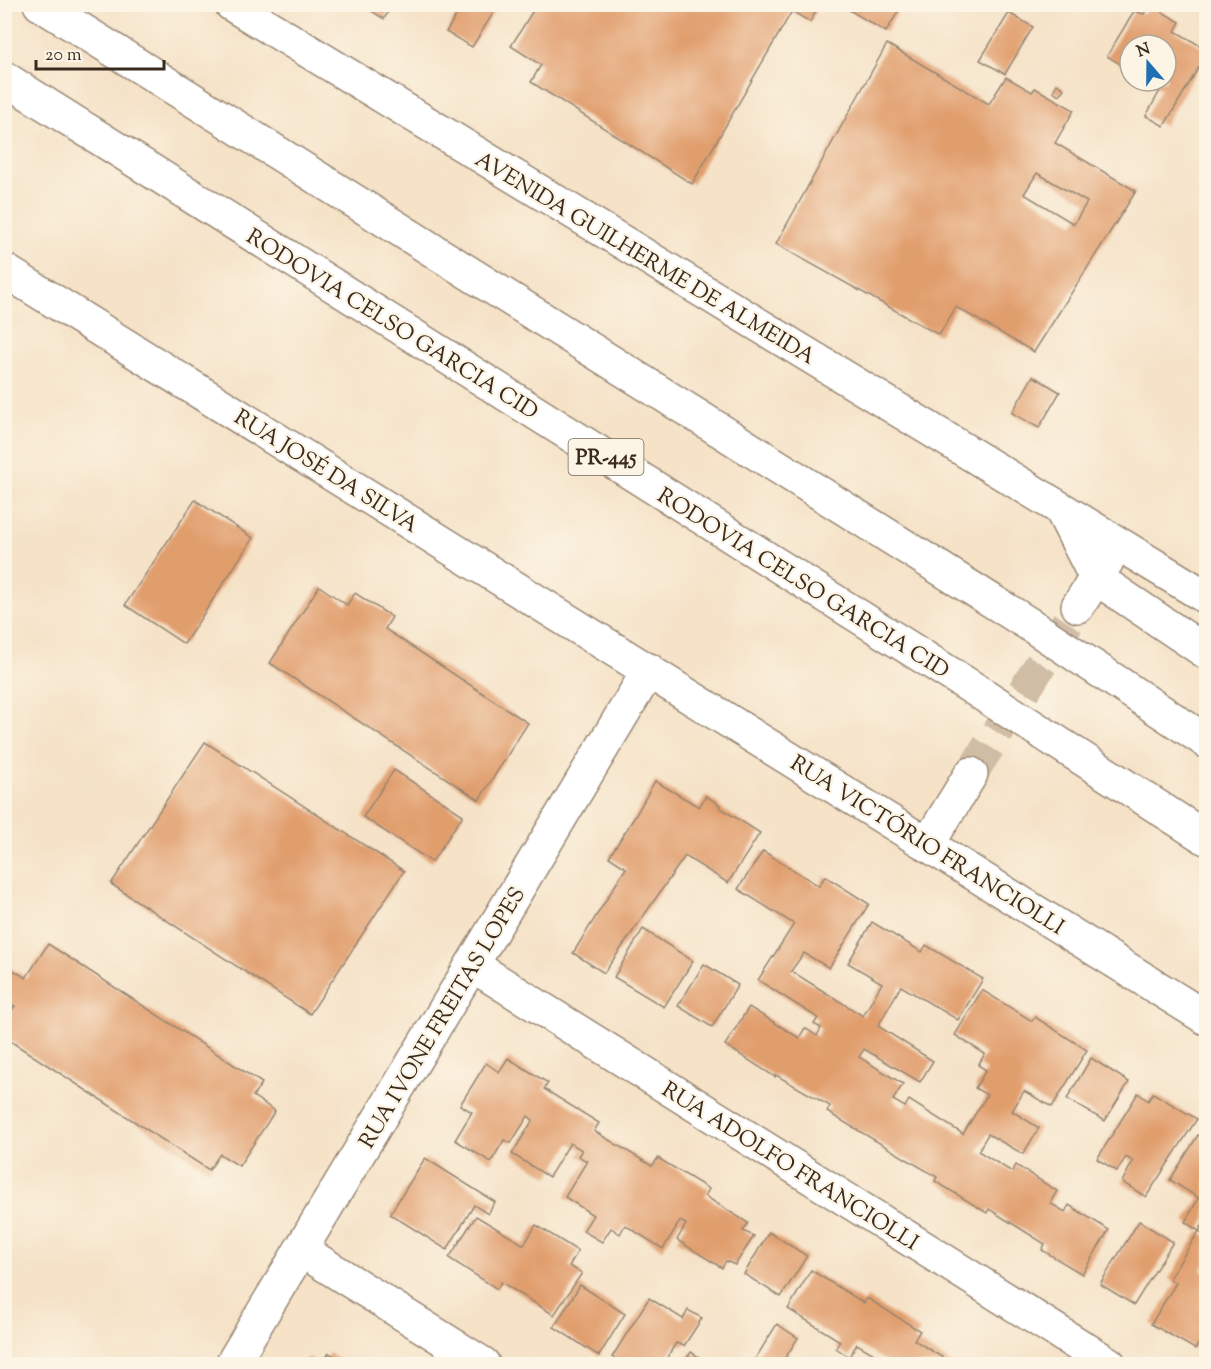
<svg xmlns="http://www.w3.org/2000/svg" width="1211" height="1369" font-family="'Sorts Mill Goudy',serif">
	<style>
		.building { fill: #e19e6d; fill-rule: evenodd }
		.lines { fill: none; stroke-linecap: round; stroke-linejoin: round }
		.minor-tunnel { stroke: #d0bda5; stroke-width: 33; stroke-dasharray: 33 16; stroke-linecap: butt }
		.minor-casing { stroke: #988672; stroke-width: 36 }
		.highway-casing { stroke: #988672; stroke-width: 36 }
		.minor { stroke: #fff; stroke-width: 33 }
		.highway { stroke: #fff; stroke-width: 33 }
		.labels { text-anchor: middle; stroke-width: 4.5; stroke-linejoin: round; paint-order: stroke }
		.shield { fill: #fcf5e5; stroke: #75675a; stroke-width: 1.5 }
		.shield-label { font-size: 21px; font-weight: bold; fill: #3b2a1e }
		.street-label { font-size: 22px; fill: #3b2a1e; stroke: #fcf5e5 }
	</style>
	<rect width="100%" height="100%" fill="#fcf5e5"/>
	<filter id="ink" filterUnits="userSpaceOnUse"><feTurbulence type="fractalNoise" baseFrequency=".0167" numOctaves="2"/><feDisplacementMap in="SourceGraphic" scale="12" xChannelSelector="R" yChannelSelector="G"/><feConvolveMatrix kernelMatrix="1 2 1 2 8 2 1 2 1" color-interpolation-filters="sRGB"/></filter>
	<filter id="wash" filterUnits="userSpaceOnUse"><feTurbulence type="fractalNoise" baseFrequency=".008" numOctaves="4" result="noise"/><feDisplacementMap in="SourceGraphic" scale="24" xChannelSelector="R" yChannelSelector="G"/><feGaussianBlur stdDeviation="1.35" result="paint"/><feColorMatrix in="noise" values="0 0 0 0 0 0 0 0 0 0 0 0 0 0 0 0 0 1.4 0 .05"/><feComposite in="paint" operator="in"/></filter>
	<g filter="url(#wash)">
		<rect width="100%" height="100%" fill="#f5e2c7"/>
		<g id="blocks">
			<g class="building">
				<polygon points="361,4 393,4 384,19"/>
				<polygon points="463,4 499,4 472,47 446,32"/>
				<polygon points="537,4 820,4 810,22 792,11 692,184 531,82 541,65 511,46"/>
				<polygon points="839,4 889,4 899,10 886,32"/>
				<polygon points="1150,5 1180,22 1175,31 1206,49 1206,55 1164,126 1146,116 1161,89 1148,81 1166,81 1166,45 1130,45 1130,70 1107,56 1134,11 1144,14"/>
				<polygon points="1009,13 1033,27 1005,74 980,60"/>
				<path d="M887 44 989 104 1006 77 1032 92 1035 88 1074 110 1055 143 1136 191 1034 352 956 307 939 335 776 244ZM1037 173 1087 202 1074 224 1024 194Z"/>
				<polygon points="1057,84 1064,89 1059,95 1053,91"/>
				<polygon points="1033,376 1060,392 1039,428 1012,413"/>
				<polygon points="195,500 253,538 184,644 125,605"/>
				<polygon points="319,586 347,605 355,593 392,617 385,629 528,723 479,800 270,663"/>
				<polygon points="205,742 404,871 310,1014 111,884"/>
				<polygon points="394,770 463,815 432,862 363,817"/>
				<polygon points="655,781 699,807 706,796 720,805 719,807 760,833 728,883 685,856 604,973 573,953 626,868 609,857 634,818"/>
				<polygon points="763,851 819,886 825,876 869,904 829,968 804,953 791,971 863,1016 882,983 848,963 872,922 922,952 926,945 983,979 958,1020 901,986 878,1026 933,1061 920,1082 864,1049 859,1057 903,1084 893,1100 905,1107 909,1100 963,1134 987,1095 975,1088 986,1070 978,1065 985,1054 955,1035 982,990 1032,1021 1035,1017 1087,1050 1052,1107 1024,1091 1012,1111 1039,1128 1023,1154 988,1134 978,1151 1012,1172 1016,1165 1057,1191 1050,1203 1065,1212 1069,1205 1109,1230 1082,1274 1042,1250 1045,1244 989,1209 987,1213 935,1181 937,1177 827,1112 830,1106 776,1075 775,1077 725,1045 749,1007 799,1038 805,1028 817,1036 821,1028 814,1024 818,1018 758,980 794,924 738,889"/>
				<polygon points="643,929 693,961 664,1007 614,977"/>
				<polygon points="48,944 262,1083 253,1096 275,1111 239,1166 220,1154 209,1170 4,1037 4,1023 15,1006 4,999 4,964 26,978"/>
				<polygon points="704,964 738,985 712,1027 678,1006"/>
				<polygon points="508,1058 548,1083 544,1089 599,1123 594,1131 652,1166 658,1158 709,1189 705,1196 748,1223 743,1231 754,1236 735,1265 726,1261 722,1268 677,1240 686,1224 680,1221 663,1249 625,1225 620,1234 611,1228 602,1242 583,1231 593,1215 565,1197 587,1161 578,1156 582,1150 570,1143 549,1177 512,1154 533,1120 528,1116 511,1143 504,1140 491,1162 455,1140 472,1112 460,1105 486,1063 499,1072"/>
				<polygon points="1091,1058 1129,1082 1105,1121 1067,1099"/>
				<polygon points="1138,1093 1148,1101 1153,1093 1197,1119 1146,1197 1122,1182 1133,1161 1126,1157 1117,1171 1097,1159"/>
				<polygon points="1198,1135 1206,1140 1206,1219 1199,1231 1206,1236 1206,1262 1202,1270 1206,1273 1206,1347 1200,1342 1195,1349 1151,1324 1176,1283 1169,1279 1199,1231 1185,1222 1199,1198 1170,1180"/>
				<polygon points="425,1158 495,1202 488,1214 474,1205 447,1250 390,1214"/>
				<polygon points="476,1216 524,1245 536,1225 578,1251 569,1266 582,1273 554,1315 501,1282 497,1289 449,1258"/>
				<polygon points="1139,1221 1173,1242 1134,1305 1100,1284"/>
				<polygon points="769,1232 807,1256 781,1297 744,1274"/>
				<polygon points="811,1270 864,1303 867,1298 920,1331 914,1340 953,1364 891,1364 857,1344 849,1357 836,1348 840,1341 788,1309"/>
				<polygon points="580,1285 625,1314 599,1356 554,1327"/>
				<polygon points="649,1298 683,1319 688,1310 702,1318 684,1346 676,1343 663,1364 624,1364 612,1357"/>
				<polygon points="777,1324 798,1338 785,1358 795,1364 752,1364"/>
				<polygon points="691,1352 710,1364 683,1364"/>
				<polygon points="329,1353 348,1364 322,1364"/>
				<polygon points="309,1358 319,1364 305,1364"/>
			</g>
		</g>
	</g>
	<g filter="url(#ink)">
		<use href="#blocks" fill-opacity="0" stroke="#988672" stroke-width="1.5"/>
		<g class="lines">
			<polyline class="minor-tunnel" points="971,774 1078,606"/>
			<defs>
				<g id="minor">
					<polyline points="231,4 1206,597"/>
					<polyline points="4,270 1206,1018"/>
					<polyline points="1061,509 1096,578 1206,652"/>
					<polyline points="1078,606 1107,561"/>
					<polyline points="928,844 971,774"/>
					<polyline points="472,965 1109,1364"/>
					<polyline points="301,1250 483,1364"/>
					<polyline points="232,1364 649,670"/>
				</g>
				<g id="highway">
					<polyline points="40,4 1032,626 1206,741"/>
					<polyline points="4,78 979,692 1206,838"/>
				</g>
			</defs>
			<use href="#minor" class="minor-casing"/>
			<use href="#highway" class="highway-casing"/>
			<use href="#minor" class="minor"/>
			<use href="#highway" class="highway"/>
		</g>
	</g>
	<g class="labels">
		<rect class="shield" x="568.5" y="439" width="75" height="36" rx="4.5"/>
		<g class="shield-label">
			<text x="606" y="464">PR-445</text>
		</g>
		<g class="street-label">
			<text transform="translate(646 257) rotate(31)" y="8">AVENIDA GUILHERME DE ALMEIDA</text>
			<text transform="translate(393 323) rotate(32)" y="8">RODOVIA CELSO GARCIA CID</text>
			<text transform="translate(327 470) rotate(32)" y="8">RUA JOSÉ DA SILVA</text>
			<text transform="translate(804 582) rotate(32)" y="8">RODOVIA CELSO GARCIA CID</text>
			<text transform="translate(928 844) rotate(32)" y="8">RUA VICTÓRIO FRANCIOLLI</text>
			<text transform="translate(441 1017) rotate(-59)" y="8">RUA IVONE FREITAS LOPES</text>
			<text transform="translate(791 1165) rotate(32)" y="8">RUA ADOLFO FRANCIOLLI</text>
		</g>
	</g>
	<rect width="1211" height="1369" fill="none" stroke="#fcf5e5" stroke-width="24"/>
	<g transform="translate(1148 63) rotate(340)"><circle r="28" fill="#fcf5e5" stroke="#afa495" stroke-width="1.5"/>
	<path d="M0-4.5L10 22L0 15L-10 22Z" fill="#1f6fb2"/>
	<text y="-9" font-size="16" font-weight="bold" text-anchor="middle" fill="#3b2a1e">N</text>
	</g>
	<path d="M36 60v9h128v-9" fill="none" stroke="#3b2a1e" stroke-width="3"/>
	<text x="45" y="60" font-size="18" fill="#3b2a1e" stroke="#fcf5e5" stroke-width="4.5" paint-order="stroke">20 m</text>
</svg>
